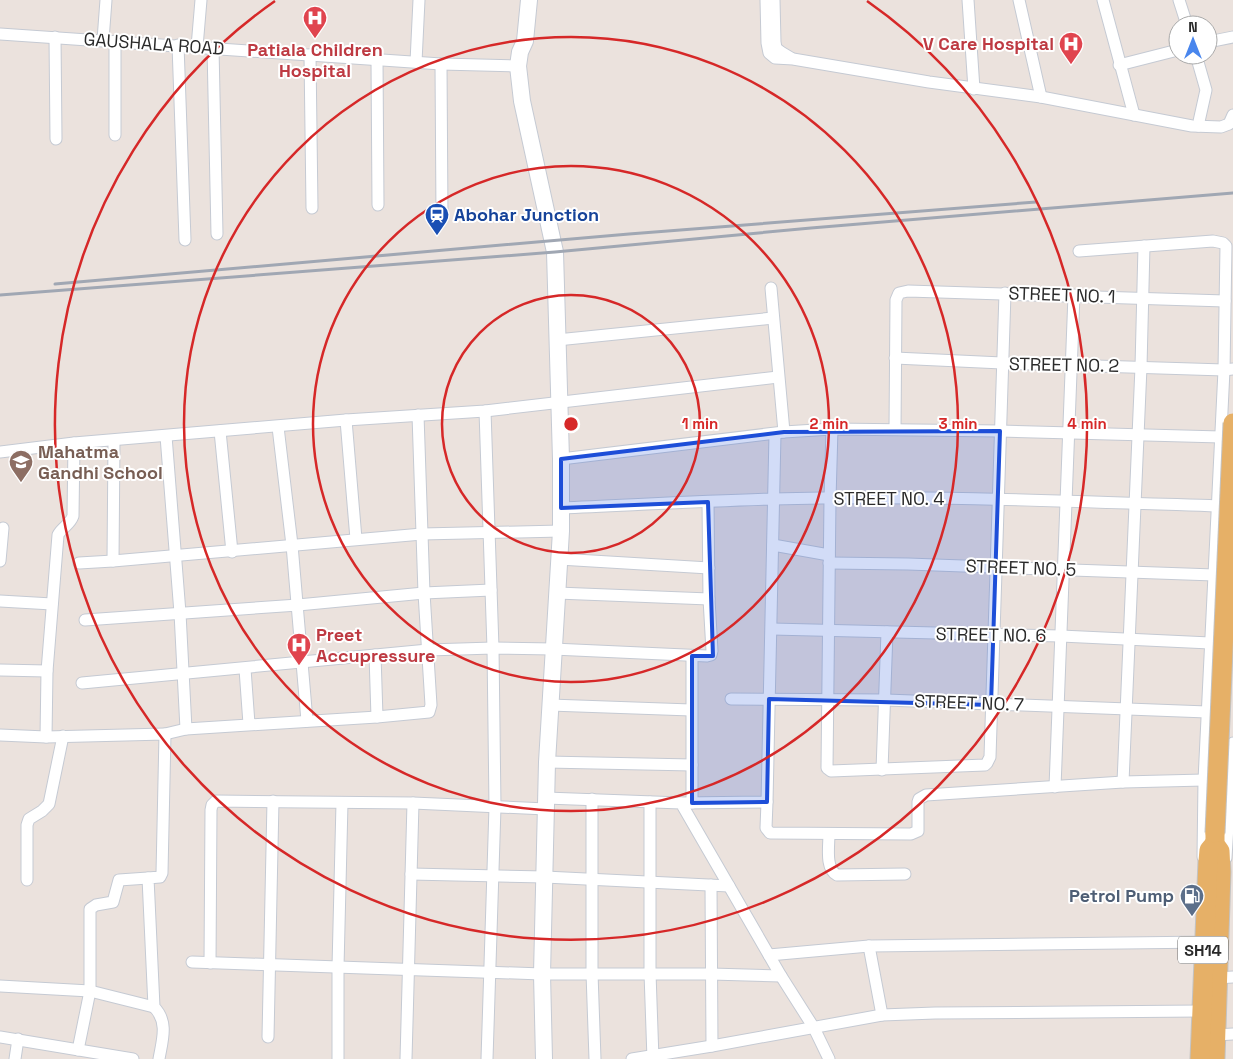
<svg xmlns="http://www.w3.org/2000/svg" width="1233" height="1059" font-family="'Space Grotesk',sans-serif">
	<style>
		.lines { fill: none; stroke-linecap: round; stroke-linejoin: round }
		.minor-casing { stroke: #c5cad3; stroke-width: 13 }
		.secondary-casing { stroke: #c5cad3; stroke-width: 18 }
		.primary-casing { stroke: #c3c3c3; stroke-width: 21 }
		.minor { stroke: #fff; stroke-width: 11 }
		.secondary { stroke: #fff; stroke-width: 16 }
		.primary { stroke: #e6b067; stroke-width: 19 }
		.rail { stroke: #a0a7b3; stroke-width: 3 }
		.primary-bridge-casing { stroke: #c3c3c3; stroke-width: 21; stroke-linecap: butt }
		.primary-bridge { stroke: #e6b067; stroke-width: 19 }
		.marked { fill: #1d4ed8; fill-opacity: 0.2; stroke: #1d4ed8; stroke-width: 4; stroke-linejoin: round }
		.ring { fill: none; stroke: #d62828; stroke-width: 2.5 }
		.labels { text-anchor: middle; stroke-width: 4; stroke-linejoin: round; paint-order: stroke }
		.shield { fill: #fff; stroke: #6a6a6a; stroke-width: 1 }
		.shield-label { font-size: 16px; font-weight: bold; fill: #2a2a2a }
		.street-label { font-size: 18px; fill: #2a2a2a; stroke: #fff }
		.health-label { font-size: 18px; font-weight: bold; fill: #be3a42; stroke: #fff; text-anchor: end }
		.transit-label { font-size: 18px; font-weight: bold; fill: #164399; stroke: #fff; text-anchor: start }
		.education-label { font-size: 18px; font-weight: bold; fill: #785e54; stroke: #fff; text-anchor: start }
		.service-label { font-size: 18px; font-weight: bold; fill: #4e5e75; stroke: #fff; text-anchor: end }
		.centre { fill: #d62828; stroke: #fff; stroke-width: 2.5 }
		.ring-label { font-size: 15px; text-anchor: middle; font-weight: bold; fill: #d62828; stroke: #fff; stroke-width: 4; stroke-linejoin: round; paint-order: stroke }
	</style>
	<rect width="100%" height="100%" fill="#ebe2dd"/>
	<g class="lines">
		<defs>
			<g id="minor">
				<polyline points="766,0 767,43 769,53 775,58 793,59 929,82 1041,97 1192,126 1221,127 1229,124 1233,115"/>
				<polyline points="774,0 775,42 776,48 781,52 791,58"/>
				<polyline points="968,0 974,89"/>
				<polyline points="1019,0 1041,97"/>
				<polyline points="1103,0 1134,115"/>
				<polyline points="1179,0 1187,25"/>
				<polyline points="0,34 441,64 518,66"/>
				<polyline points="55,37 56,139"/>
				<polyline points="103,40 106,0"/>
				<polyline points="115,41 115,135"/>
				<polyline points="1208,42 1233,37"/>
				<polyline points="178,45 185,240"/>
				<polyline points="197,47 201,0"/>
				<polyline points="213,48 217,234"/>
				<polyline points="310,55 312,208"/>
				<polyline points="1196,55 1206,90 1198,126"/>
				<polyline points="377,60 378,205"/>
				<polyline points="416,62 419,0"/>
				<polyline points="441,64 442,217"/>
				<polyline points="1119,65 1178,50"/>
				<polyline points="1079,251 1213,241 1223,243 1226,246 1224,370 1204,780 1203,857"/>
				<polyline points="771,288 784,432"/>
				<polyline points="557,340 773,318"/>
				<polyline points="895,358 1002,363 1224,370 1233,369"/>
				<polyline points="485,411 493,648 495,807 487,1059"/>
				<polyline points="346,420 356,539"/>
				<polyline points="278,427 292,545 307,721"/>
				<polyline points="832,429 830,499 827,768 831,771 985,765 987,763 990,757 1005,293"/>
				<polyline points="895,429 896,300 899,293 908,291 1225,301"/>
				<polyline points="220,431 232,552"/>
				<polyline points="166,436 180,613 186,729"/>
				<polyline points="114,441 113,561 422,534 561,531"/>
				<polyline points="0,452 74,443 346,420 485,411 778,377"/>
				<polyline points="561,459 784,432 832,429 1000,431 1221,437 1226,436"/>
				<path d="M561 508C632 505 703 501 773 499 921 495 1069 501 1217 506"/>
				<polyline points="773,545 829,555"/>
				<polyline points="559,559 709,568"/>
				<polyline points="0,561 3,528"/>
				<polyline points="79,563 113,561"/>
				<polyline points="829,563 908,564 1214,575"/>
				<polyline points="557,593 709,599"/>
				<polyline points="0,601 52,604"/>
				<polyline points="85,620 298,605 424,593 491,590"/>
				<polyline points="772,629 1061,636 1210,643"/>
				<polyline points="375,655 377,717"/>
				<polyline points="245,669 249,724"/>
				<polyline points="0,670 47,671"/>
				<polyline points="82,683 428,650 493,648 553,649 707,656 711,655 712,651 709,599 708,502"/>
				<polyline points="731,699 886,700 1207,712"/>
				<polyline points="550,705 691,710"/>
				<polyline points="165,734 186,729 377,717 429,712 431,705 424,593 418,415"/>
				<path d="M0 735 46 737 165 734 162 873 160 877 148 878 154 1007C169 1022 162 1041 159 1059"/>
				<path d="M46 737 47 671 58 535C62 527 70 525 73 516L74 443"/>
				<polyline points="547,762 692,765"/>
				<polyline points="882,770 887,632"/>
				<polyline points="1123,782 1141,367 1144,246"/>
				<polyline points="1055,787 1074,295"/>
				<polyline points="546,798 681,803 781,976 814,1028 829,1059"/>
				<polyline points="592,799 592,973 595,1059"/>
				<polyline points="650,802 650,973 653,1059"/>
				<polyline points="767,802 766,828 770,833 911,834 918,831 918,802 919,799 926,795 1123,782 1204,780"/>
				<polyline points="681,803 767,802 775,434"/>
				<polyline points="692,803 692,656"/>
				<path d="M829 834C829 846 825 869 837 875L905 874"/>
				<polyline points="1226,858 1233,743"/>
				<polyline points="411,874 545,877 729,886"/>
				<polyline points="27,880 27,825 29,819 42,811 49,804 63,736"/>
				<polyline points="711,885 712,1046"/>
				<polyline points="869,946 882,1015"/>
				<polyline points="769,955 869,946 1209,942"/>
				<polyline points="192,962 542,974 711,974 781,976"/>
				<polyline points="210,963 211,810 212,805 216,801 413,803 546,809"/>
				<polyline points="1217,978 1233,977"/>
				<polyline points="0,986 90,991 154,1007"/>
				<polyline points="1216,1035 1233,1034"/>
				<polyline points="0,1037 133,1059"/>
				<polyline points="268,1037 273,801"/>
				<polyline points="78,1050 90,991 90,909 96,905 113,902 119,880 148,878"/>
				<polyline points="15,1059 18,1039"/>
				<polyline points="338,1059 338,967 342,803"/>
				<polyline points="406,1059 413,803"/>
				<polyline points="632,1059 712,1046 882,1015 935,1013 1201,1011"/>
			</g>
			<polyline id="secondary" points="529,0 525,41 520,52 518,66 522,101 555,252 561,459 561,531 547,762 542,974 544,1059"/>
			<g id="primary">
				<polyline points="1215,833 1215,844 1220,851 1221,872 1215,1059"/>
				<polyline points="1200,1059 1208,861 1209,850 1214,844"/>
			</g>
		</defs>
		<use href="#minor" class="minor-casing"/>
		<use href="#secondary" class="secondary-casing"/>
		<use href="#primary" class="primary-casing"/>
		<use href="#minor" class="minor"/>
		<use href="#secondary" class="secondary"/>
		<use href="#primary" class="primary"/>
		<g class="rail">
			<polyline points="55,284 629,234 1036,202"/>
			<polyline points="0,295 555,252 811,228 1233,193"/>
		</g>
		<defs>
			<polyline id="primary-bridge" points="1215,833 1233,423"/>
		</defs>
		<use href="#primary-bridge" class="primary-bridge-casing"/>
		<use href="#primary-bridge" class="primary-bridge"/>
	</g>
	<path class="marked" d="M1000 431 991 705 769 699 767 802 692 803V656H713L708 502 561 508V459L784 432Z"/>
	<g class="ring">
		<circle cx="571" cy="424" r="129"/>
		<circle cx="571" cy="424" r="258"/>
		<circle cx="571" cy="424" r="387"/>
		<path d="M867 1A516 516 0 1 1 275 1"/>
	</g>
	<defs>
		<symbol id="hospital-pin" viewBox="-11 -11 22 30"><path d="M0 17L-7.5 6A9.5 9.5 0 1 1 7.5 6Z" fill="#e0444e" stroke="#fff"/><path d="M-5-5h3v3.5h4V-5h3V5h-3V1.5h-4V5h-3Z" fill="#fff"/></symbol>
		<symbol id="station-pin" viewBox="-11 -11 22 30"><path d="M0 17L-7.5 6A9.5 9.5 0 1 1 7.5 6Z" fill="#1a4fb4" stroke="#fff"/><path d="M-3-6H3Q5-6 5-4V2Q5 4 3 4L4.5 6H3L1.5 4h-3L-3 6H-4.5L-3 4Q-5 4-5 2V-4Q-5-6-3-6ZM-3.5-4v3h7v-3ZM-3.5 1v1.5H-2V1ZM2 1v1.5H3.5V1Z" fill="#fff"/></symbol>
		<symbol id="school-pin" viewBox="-11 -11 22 30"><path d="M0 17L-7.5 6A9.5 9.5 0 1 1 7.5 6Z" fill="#8d6e63" stroke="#fff"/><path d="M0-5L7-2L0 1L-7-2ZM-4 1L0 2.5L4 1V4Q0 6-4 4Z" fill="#fff"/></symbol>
		<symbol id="fuel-pin" viewBox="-11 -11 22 30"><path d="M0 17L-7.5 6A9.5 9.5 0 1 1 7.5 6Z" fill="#5c6f8a" stroke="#fff"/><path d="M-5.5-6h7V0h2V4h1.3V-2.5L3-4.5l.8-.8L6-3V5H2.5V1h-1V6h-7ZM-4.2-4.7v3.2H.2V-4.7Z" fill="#fff"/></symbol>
	</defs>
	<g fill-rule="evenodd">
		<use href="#hospital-pin" x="301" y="4" width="28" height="38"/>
		<use href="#hospital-pin" x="1057" y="30" width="28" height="38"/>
		<use href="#station-pin" x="423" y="201" width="28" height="38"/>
		<use href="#school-pin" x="7" y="448" width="28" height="38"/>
		<use href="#hospital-pin" x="285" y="631" width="28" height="38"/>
		<use href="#fuel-pin" x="1178" y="882" width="28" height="38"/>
	</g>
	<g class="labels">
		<rect class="shield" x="1178" y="936.5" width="50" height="27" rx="4"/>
		<g class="shield-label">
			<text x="1203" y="956">SH14</text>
		</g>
		<g class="street-label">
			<text transform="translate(154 44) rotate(4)" y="6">GAUSHALA ROAD</text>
			<text transform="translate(1062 295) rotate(2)" y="6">STREET NO. 1</text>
			<text transform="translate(1064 365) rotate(1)" y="6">STREET NO. 2</text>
			<text x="889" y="505">STREET NO. 4</text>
			<text transform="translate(1021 568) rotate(2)" y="6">STREET NO. 5</text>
			<text transform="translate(991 635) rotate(1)" y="6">STREET NO. 6</text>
			<text transform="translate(969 703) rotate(2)" y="6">STREET NO. 7</text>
		</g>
		<g class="health-label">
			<text x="1054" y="50">V Care Hospital</text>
			<text x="315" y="56" text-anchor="middle">Patiala Children<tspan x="315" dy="21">Hospital</tspan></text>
			<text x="316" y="641" text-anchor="start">Preet<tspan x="316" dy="21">Accupressure</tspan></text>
		</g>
		<g class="transit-label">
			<text x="454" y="221">Abohar Junction</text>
		</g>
		<g class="education-label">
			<text x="38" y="458">Mahatma<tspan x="38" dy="21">Gandhi School</tspan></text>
		</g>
		<g class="service-label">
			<text x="1174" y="902">Petrol Pump</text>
		</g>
	</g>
	<circle cx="571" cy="424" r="8" class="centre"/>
	<g class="ring-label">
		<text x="700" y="429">1 min</text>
		<text x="829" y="429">2 min</text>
		<text x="958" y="429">3 min</text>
		<text x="1087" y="429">4 min</text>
	</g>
	<g transform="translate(1193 40)"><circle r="24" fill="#ffffff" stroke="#aaaaaa"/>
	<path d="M0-4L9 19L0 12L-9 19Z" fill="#4986ed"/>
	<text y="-8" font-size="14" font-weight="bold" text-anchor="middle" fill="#2a2a2a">N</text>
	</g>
</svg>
